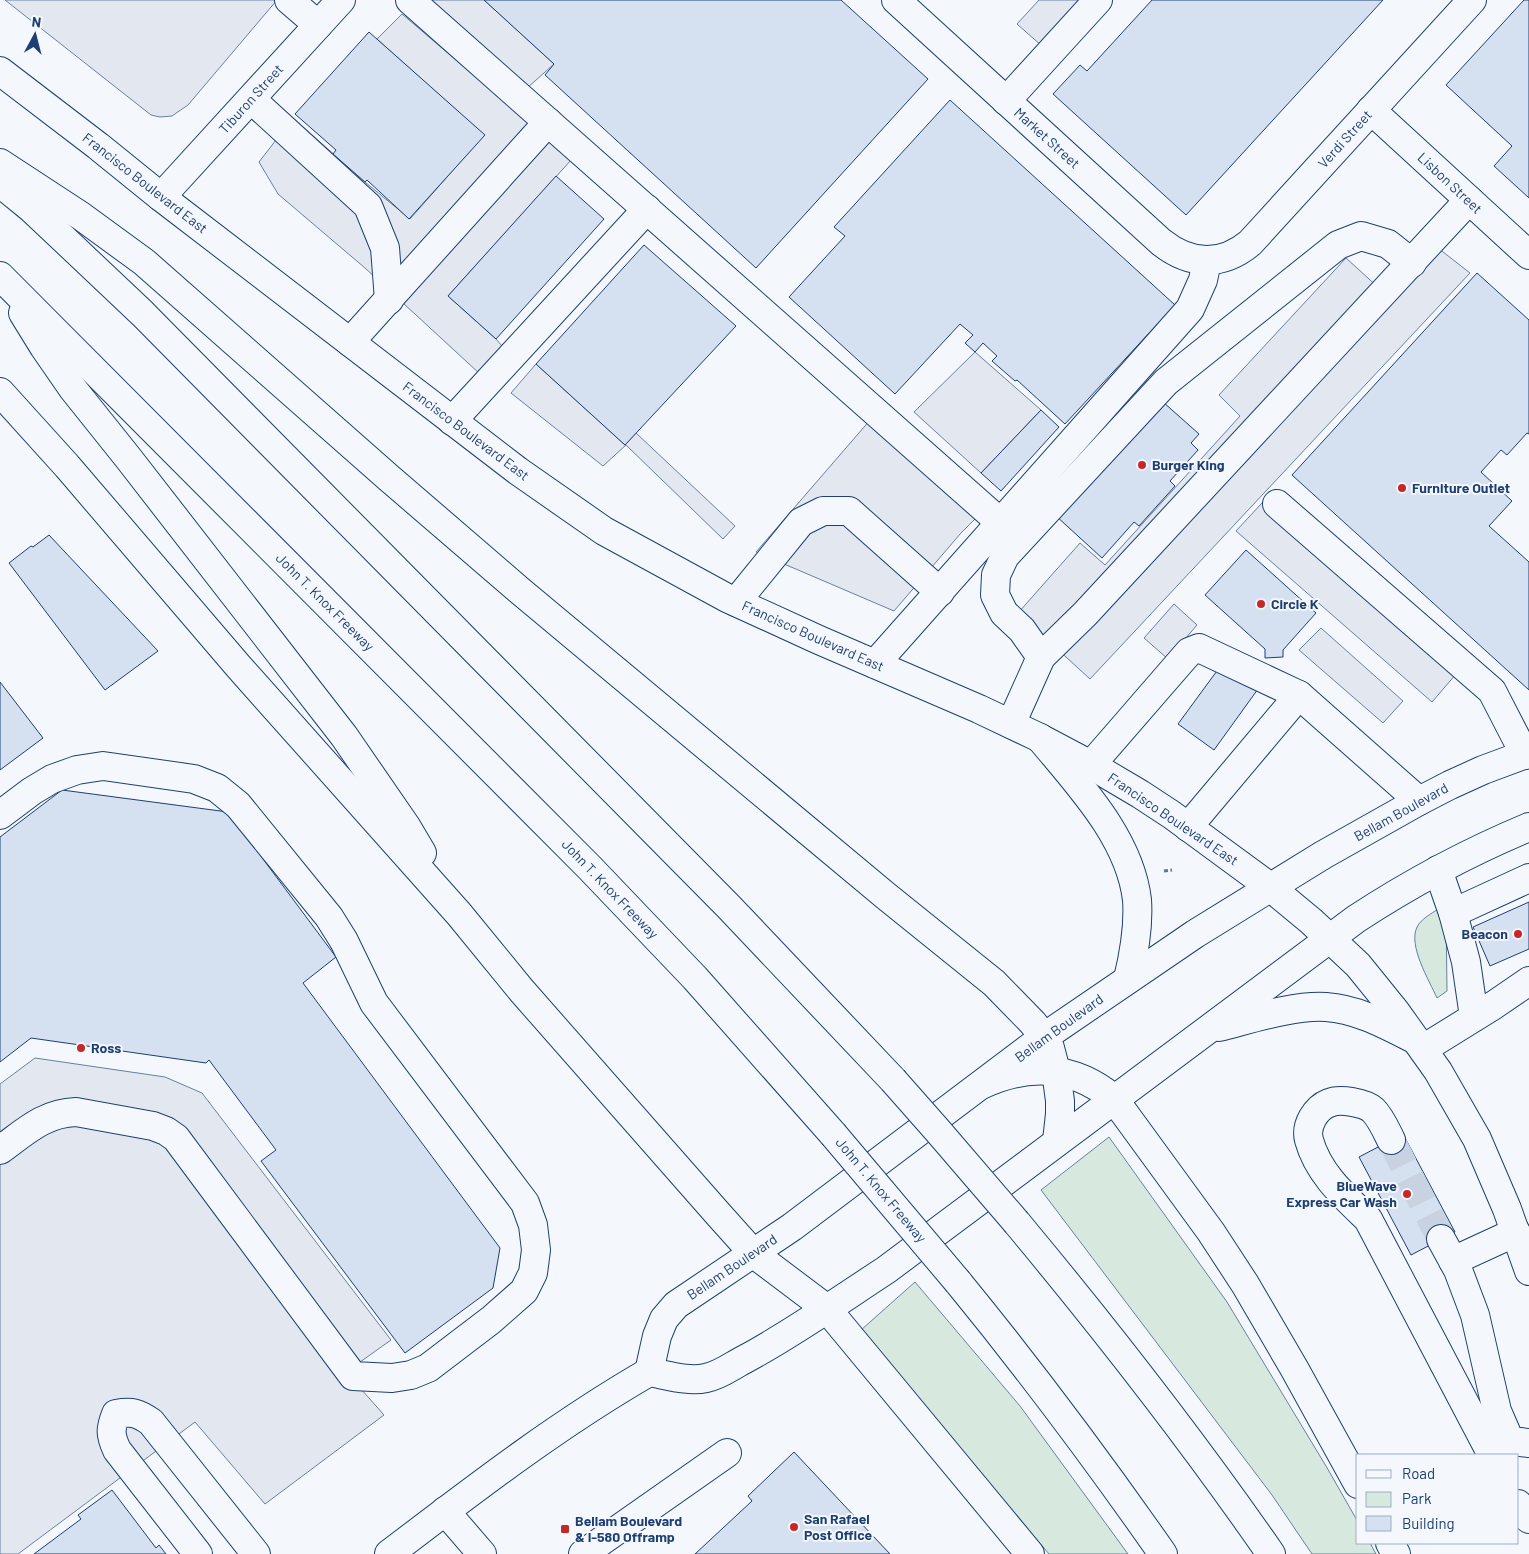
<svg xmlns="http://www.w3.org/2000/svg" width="1529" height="1554" font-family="Barlow,sans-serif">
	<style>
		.green { fill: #d7e8df; stroke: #687fa3 }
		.parking { fill: #e3e8f0; stroke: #687fa3 }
		.building { fill: #d5e0f0; stroke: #1d3f73 }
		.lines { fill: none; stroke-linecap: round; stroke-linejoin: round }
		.minor-tunnel { stroke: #c9d2e0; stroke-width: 28; stroke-dasharray: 28 14; stroke-linecap: butt }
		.minor-casing { stroke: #1d3f73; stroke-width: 30 }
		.major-casing { stroke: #1d3f73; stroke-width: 30 }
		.highway-casing { stroke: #1d3f73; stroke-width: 30 }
		.path { stroke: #5e769c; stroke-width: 3; stroke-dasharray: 4 2.5; stroke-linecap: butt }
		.minor { stroke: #f4f7fb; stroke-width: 28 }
		.major { stroke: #f4f7fb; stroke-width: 28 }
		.highway { stroke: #f4f7fb; stroke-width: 28 }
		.highway-bridge-casing { stroke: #1d3f73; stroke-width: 30; stroke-linecap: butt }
		.highway-bridge { stroke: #f4f7fb; stroke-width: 28 }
		.poi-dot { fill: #c62828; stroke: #f4f7fb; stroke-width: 2 }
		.labels { text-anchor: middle; stroke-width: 4; stroke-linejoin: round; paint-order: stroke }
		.street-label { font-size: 14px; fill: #1d3f73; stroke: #f4f7fb }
		.poi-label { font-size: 14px; font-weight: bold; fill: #1d3f73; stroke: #f4f7fb; text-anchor: start }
	</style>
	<rect width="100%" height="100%" fill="#f4f7fb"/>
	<g class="green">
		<path d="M1438 909 1446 913 1447 991 1437 998C1429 980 1408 946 1417 927 1421 919 1431 914 1438 909Z"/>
		<polygon points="1109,1137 1227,1302 1326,1466 1358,1522 1358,1543 1370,1543 1376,1554 1312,1554 1272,1495 1041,1190"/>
		<polygon points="915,1282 1020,1406 1128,1554 1049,1554 861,1330"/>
	</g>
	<g class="parking">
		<polygon points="5,0 277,0 188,105 172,116 160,117 151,115"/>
		<polygon points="430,0 484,0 554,64 526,89"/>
		<polygon points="1039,0 1083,0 1042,46 1017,24"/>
		<polygon points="402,14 572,159 448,296 496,339 503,347 480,374 365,268 278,194 259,162 293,118 365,182 410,219 484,135 377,39"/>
		<polygon points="1438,248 1470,273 1090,679 1018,613 1080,543 1105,565 1240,416 1219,395 1346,258 1392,300"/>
		<polygon points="975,352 1041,410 981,473 914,412"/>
		<polygon points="536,364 625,445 636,433 735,526 723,539 626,445 603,466 511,393"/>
		<polygon points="871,419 979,515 961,533 894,611 756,552"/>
		<polygon points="1275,489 1469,659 1432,702 1236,531"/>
		<polygon points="1174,604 1197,625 1168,659 1144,638"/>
		<polygon points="1321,628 1403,701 1383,723 1299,650"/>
		<polygon points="35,1058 165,1077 202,1093 391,1340 346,1372 384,1415 265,1504 195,1422 18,1554 0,1554 0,1084"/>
	</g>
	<g class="building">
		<polygon points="484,0 841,0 928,79 756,268 545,75 554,64"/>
		<polygon points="1152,0 1383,0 1186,215 1053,94 1080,65 1087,71"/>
		<polygon points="1524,0 1529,0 1529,198 1494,166 1512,146 1446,85"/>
		<polygon points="369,32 485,135 409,219 367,180 365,182 333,154 336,150 295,114"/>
		<polygon points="950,100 1175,305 1065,424 1017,380 1015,381 992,361 997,356 983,343 975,352 965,343 973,335 960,324 895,394 789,297 845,236 834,227"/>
		<polygon points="556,176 604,219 496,339 448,296"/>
		<polygon points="644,245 736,326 625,445 536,364"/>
		<polygon points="1477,273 1529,320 1529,434 1527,433 1507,455 1501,450 1481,472 1512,501 1489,526 1529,562 1529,690 1292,475"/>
		<polygon points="1163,402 1199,434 1191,443 1198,450 1170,481 1175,486 1139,526 1134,522 1102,558 1055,515"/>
		<polygon points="1041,410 1059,427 1001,491 981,473"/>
		<polygon points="49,535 158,651 105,690 9,563 31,546 33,547"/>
		<polygon points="1246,550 1316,613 1283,650 1283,657 1265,658 1265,649 1205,595"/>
		<polygon points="1222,664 1258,689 1214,750 1178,724"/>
		<polygon points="0,682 43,738 0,770"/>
		<polygon points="62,790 228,812 336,957 303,983 500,1248 493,1288 405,1353 261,1161 276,1150 209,1060 206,1063 31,1038 0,1062 0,837"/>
		<polygon points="1529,902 1529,949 1490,966 1473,927"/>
		<polygon points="1403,1134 1455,1232 1411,1255 1359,1157"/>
		<polygon points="794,1452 890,1554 695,1554 752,1501 748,1496"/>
		<polygon points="112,1490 156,1548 159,1545 166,1554 34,1554 81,1519 78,1515"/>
	</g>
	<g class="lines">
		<polyline class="minor-tunnel" points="1391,1140 1441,1239"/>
		<defs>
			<g id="minor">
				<polyline points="289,0 318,25"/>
				<polyline points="410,0 1001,523"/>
				<path d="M896 0 1161 242C1190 265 1221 267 1250 243L1472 0"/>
				<polyline points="0,71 98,146 161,197 518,471 604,531 727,598 819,640 979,709 1040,738 1091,765 1140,794 1172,815 1270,887 1311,921 1358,965 1396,1012 1438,1071 1477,1139 1507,1209 1529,1271"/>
				<polyline points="251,99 368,206 385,248 389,300"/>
				<polyline points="1006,101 1098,0"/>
				<polyline points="1371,110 1529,255"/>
				<polyline points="161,197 341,0"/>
				<polyline points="350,342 548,122"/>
				<polyline points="452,421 647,209"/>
				<polyline points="1277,504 1492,691 1525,755"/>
				<polyline points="736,602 801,522 823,511 849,511 940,592"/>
				<polyline points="1041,657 1022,630 1004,613 995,595 996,575 1005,556 1166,382 1338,245 1361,236 1388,244 1412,263"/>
				<polyline points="875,664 1190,309 1203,280 1207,261"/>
				<polyline points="1011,724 1041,657 1085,614 1469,200"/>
				<polyline points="1091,765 1189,652 1199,648 1299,695 1419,801"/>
				<path d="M0 815 32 791 52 779 77 770 103 766 194 779 217 788 238 805 329 917 344 941 374 1003 525 1203 533 1225 536 1250 533 1273 524 1291 491 1320 428 1368 411 1375 392 1378 353 1376 176 1138 166 1131 153 1126 76 1112C44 1113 25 1132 0 1150"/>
				<polyline points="1188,827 1299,695"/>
				<polyline points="1438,870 1453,913 1466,962 1474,1017"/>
				<polyline points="1453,913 1529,878"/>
				<polyline points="1423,1049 1494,1005 1529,981"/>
				<path d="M1391 1140C1386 1130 1381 1118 1373 1110 1365 1103 1340 1098 1329 1103 1316 1108 1305 1125 1309 1140 1318 1173 1344 1196 1368 1219L1492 1455"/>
				<polyline points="1441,1239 1458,1270 1475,1315 1497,1411 1510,1441 1529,1443"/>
				<polyline points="1453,1261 1516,1232"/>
				<polyline points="1518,1504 1523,1513 1529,1519"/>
				<polyline points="445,1511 482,1554"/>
				<path d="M198 1554 117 1450C110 1435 110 1429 116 1414 132 1411 138 1413 151 1422L256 1554"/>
				<polyline points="583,1554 727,1453"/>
			</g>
			<g id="major">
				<path d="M1040 738C1078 784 1130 838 1137 900 1139 927 1134 954 1128 979"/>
				<path d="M1219 1027C1251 1019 1294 1005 1326 1007 1358 1009 1388 1026 1416 1040"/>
				<polyline points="649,1372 657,1336 664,1319 676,1305 792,1227 1044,1037 1195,934 1323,855 1419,801 1450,785 1483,770 1529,753"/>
				<path d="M389 1554C473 1490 557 1425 649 1372 667 1375 688 1382 706 1378 721 1375 733 1365 747 1358 795 1332 840 1300 886 1270L1356 919C1411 883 1469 852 1529 827"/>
			</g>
			<g id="highway">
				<polyline points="0,163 81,216 144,262 389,478 519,590 886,896 994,983 1033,1023 1044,1037 1050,1048 1056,1071 1060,1101 1060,1114 1057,1141"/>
				<polyline points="0,183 32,209 142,313 729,907 893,1080"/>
				<polyline points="0,276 590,868 695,978 833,1134"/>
				<polyline points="23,313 44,347 73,389 129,459 344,736 406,826 422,853"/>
				<polyline points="0,392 67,466 239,667 459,914 522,991 719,1215 754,1254 827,1309 1030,1554"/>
				<path d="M981 1085C1028 1063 1074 1065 1114 1099L1211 1232 1245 1284 1294 1368 1358 1484"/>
				<path d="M1017 1223C1106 1330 1192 1440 1271 1554"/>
				<path d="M958 1282C1030 1370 1098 1461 1163 1554"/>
				<polyline points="1390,1543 1396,1554"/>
			</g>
		</defs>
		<use href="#minor" class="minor-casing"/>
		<use href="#major" class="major-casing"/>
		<use href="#highway" class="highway-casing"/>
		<polyline class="path" points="1164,871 1172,870"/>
		<use href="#minor" class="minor"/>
		<use href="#major" class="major"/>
		<use href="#highway" class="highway"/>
		<defs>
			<g id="highway-bridge">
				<polyline points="893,1080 938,1131 1017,1223"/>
				<polyline points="833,1134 958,1282"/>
			</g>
		</defs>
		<use href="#highway-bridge" class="highway-bridge-casing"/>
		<use href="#highway-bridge" class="highway-bridge"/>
	</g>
	<g class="poi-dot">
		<circle cx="1142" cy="465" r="5"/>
		<circle cx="1402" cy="488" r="5"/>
		<circle cx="1261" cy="604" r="5"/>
		<circle cx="1518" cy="934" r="5"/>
		<circle cx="81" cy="1048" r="5"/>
		<circle cx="1407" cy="1194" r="5"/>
		<circle cx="794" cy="1527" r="5"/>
		<rect x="560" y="1524" width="10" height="10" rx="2.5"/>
	</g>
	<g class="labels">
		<g class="street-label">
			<text transform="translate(251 99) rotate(-48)" y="5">Tiburon Street</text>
			<text transform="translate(1047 138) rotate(42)" y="5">Market Street</text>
			<text transform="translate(1345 139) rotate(-48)" y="5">Verdi Street</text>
			<text transform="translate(145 183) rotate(38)" y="5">Francisco Boulevard East</text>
			<text transform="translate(1450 183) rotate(43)" y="5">Lisbon Street</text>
			<text transform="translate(466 431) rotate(37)" y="5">Francisco Boulevard East</text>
			<text transform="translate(325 602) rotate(45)" y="5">John T. Knox Freeway</text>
			<text transform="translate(813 636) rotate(24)" y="5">Francisco Boulevard East</text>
			<text transform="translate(1401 812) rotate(-29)" y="5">Bellam Boulevard</text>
			<text transform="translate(1173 819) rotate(34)" y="5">Francisco Boulevard East</text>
			<text transform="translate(610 889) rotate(46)" y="5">John T. Knox Freeway</text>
			<text transform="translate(1059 1028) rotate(-36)" y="5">Bellam Boulevard</text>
			<text transform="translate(881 1190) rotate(50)" y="5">John T. Knox Freeway</text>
			<text transform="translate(732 1267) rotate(-34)" y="5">Bellam Boulevard</text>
		</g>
		<g class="poi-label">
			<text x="1152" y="470">Burger King</text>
			<text x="1412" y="493">Furniture Outlet</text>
			<text x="1271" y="609">Circle K</text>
			<text x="1508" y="939" text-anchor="end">Beacon</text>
			<text x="91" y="1053">Ross</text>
			<text x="1397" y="1191" text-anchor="end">BlueWave<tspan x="1397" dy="16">Express Car Wash</tspan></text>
			<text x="804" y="1524">San Rafael<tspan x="804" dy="16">Post Office</tspan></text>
			<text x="575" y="1526">Bellam Boulevard<tspan x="575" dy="16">&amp; I-580 Offramp</tspan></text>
		</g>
	</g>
	<rect x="1356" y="1454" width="162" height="90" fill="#f4f7fb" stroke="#9eadc5"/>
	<rect x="1366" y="1470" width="25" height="8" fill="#f4f7fb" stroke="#9eadc5"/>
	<text x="1402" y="1479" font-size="15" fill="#1d3f73">Road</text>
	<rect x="1366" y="1492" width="25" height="15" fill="#d7e8df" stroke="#9eadc5"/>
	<text x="1402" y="1504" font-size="15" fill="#1d3f73">Park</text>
	<rect x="1366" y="1516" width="25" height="15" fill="#d5e0f0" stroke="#9eadc5"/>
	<text x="1402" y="1529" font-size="15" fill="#1d3f73">Building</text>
	<g transform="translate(35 35) rotate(7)" stroke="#f4f7fb" stroke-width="4" paint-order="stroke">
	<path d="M0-4L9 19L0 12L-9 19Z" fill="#1d3f73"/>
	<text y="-8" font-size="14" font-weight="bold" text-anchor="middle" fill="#1d3f73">N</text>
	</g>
</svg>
